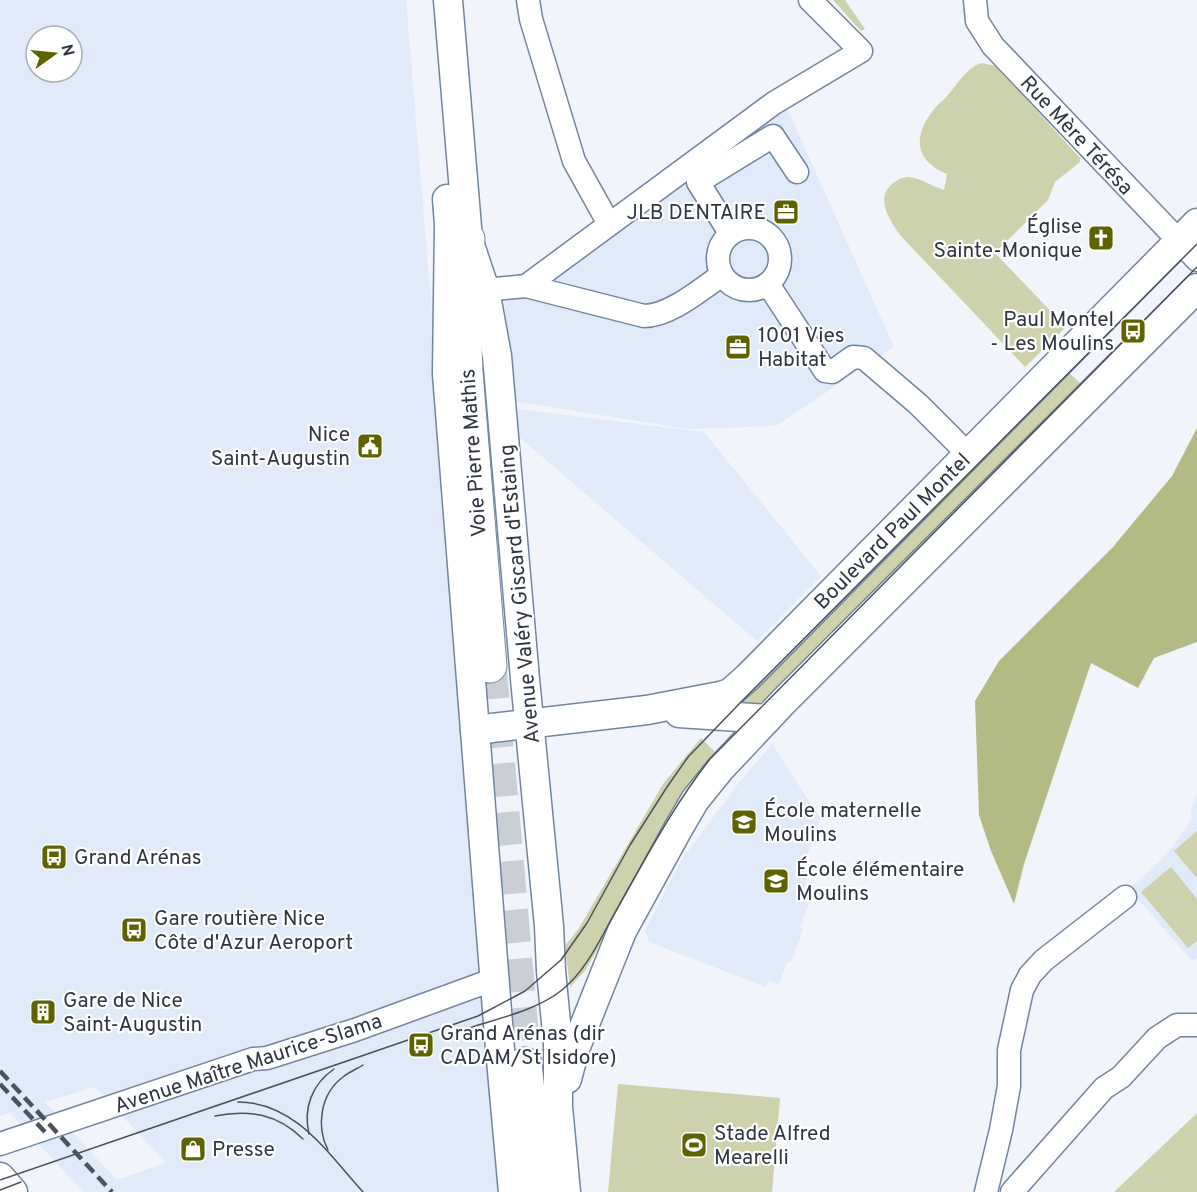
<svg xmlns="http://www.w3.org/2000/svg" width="1197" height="1192" font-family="Overpass,sans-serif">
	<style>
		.built { fill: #e0eaf8; fill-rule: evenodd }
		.green { fill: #cdd1ac }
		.forest { fill: #b4ba84 }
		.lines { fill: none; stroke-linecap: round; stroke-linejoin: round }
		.highway-tunnel { stroke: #cacfd6; stroke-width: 33; stroke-dasharray: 33 16; stroke-linecap: butt }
		.minor-casing { stroke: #72859f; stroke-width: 25 }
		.major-casing { stroke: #72859f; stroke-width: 31 }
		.highway-casing { stroke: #72859f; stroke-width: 35 }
		.minor { stroke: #fff; stroke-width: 22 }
		.major { stroke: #fff; stroke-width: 28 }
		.highway { stroke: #fff; stroke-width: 33 }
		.tram { stroke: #4b525c; stroke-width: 1.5 }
		.rail { stroke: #4b525c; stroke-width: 4.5; stroke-dasharray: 12 6; stroke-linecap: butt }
		.labels { text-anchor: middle; stroke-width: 4.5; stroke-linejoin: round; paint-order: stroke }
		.street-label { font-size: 21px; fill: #2e3641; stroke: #fff }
		.poi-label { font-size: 21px; fill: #2e3641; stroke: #fff; text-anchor: start }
	</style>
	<rect width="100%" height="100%" fill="#f1f5fb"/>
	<g class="built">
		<path d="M0 0H406L505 1192H83L10 1113 0 1116ZM36 36H72V72H36ZM95 1087 165 1162 164 1163 117 1180 45 1102Z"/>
		<polygon points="787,108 894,347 776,426 687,429 514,401 504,299 523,298 547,286 554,278"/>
		<polygon points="518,409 704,432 821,576 757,641 518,436"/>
		<polygon points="772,744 820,818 804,866 811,869 802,893 811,897 800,928 803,929 791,962 788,961 779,984 769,981 766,987 649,942 645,931 682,859 738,784"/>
		<polygon points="1197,795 1197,958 1192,961 1129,889 1162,859 1174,845 1191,820 1191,810"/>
	</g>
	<g class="green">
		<polygon points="833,0 845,0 865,29 861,31"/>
		<path d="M981 63 996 66 1080 158V162L1055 182 1048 200 995 253 1066 327 1025 367 900 235C891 222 875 199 891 185 895 181 902 177 908 177 918 177 934 187 944 190L947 174C913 160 913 135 935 108 939 103 944 100 948 95 958 83 966 69 981 63Z"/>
		<polygon points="1066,370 1083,386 769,704 726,712"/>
		<polygon points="701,738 718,755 680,805 585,971 570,987 565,946 579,928 663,784"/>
		<polygon points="1197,831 1197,878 1174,851"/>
		<polygon points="1171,867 1197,899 1197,941 1188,948 1141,892"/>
		<polygon points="618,1084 780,1098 772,1192 608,1192"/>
		<polygon points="1197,1113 1197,1192 1114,1192"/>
	</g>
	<polygon class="forest" points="1197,428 1197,642 1154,658 1138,688 1091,663 1024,864 1014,904 991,851 979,815 975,701 999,661 1113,547 1172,476"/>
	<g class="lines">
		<polyline class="highway-tunnel" points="490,666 525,1064"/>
		<defs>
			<g id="minor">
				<polyline points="528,0 531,19 574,161 609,224"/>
				<polyline points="975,0 977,21 993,46 1197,260"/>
				<circle cx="749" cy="259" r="31"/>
				<polyline points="730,233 698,182 773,136 797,172"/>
				<polyline points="768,284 825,371 832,372 853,357 864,358 918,404 968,454"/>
				<path d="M526 286 644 316C670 316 701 289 722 275"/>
				<polyline points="485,290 526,286 774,103 861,51 810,0"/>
				<polyline points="0,1144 253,1059 267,1058 355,1030 495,979"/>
				<polyline points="986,1192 1001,1130 1009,1086 1009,1050 1022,990 1030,975 1044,960 1125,897"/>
				<polyline points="1012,1192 1104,1088 1121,1077 1157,1038 1177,1025 1197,1025"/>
			</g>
			<g id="major">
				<polyline points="448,0 468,239 485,290 497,356 525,679 549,926 551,971 558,1043 558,1107 566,1192"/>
				<polyline points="447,199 449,224 447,374 500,1049 513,1192"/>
				<polyline points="679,713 767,719"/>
				<polyline points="475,730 647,710 720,696 730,693 748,677 1197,223"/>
				<polyline points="567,1079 575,1049 622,931 678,829 695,800 720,769 784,701 1197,288"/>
				<polyline points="0,1177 13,1192"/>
			</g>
			<g id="highway">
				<polyline points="468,239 463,288 466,372 490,666"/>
				<polyline points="525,1064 539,1192"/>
			</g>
		</defs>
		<use href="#minor" class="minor-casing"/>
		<use href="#major" class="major-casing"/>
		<use href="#highway" class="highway-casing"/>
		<use href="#minor" class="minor"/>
		<use href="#major" class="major"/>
		<use href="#highway" class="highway"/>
		<g class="tram">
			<path d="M469 1028C500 1018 537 1010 562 990 588 969 602 935 618 907 647 856 674 805 710 759L1197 267"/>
			<path d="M238 1102C296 1102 328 1154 363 1192"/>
			<path d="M215 1116C249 1109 278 1114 303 1139"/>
			<path d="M309 1134C303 1108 312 1084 334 1069"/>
			<path d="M328 1150C316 1127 320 1094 343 1077 349 1072 357 1069 363 1065"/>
			<polyline points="0,1180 478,1016 525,991 561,960 587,923 630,845 667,787 688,757 739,704 1197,244"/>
			<polyline points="0,1190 21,1182"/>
		</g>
		<g class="rail">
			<polyline points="0,1071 112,1192"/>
			<polyline points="0,1084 45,1132"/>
		</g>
	</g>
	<defs>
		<symbol id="office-square" viewBox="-11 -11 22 22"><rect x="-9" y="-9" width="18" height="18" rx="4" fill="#5e6300" stroke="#fff"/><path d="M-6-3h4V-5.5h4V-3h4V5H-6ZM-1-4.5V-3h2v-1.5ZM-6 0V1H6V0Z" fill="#fff"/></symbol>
		<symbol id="church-square" viewBox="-11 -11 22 22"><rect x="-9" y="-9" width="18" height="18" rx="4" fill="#5e6300" stroke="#fff"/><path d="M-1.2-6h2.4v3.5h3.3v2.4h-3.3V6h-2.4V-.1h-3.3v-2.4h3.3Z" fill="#fff"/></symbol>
		<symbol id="bus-square" viewBox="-11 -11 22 22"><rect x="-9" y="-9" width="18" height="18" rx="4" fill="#5e6300" stroke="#fff"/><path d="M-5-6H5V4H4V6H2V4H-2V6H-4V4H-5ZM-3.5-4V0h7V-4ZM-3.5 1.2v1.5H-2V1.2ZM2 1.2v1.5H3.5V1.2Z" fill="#fff"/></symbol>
		<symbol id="civic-square" viewBox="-11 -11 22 22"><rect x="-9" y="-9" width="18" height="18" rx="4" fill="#5e6300" stroke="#fff"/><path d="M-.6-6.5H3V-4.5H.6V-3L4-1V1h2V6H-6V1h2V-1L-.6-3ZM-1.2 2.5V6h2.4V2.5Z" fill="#fff"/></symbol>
		<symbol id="school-square" viewBox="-11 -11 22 22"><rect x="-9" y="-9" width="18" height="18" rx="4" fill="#5e6300" stroke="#fff"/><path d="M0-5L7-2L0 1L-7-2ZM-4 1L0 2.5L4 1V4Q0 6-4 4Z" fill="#fff"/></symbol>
		<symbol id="building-square" viewBox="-11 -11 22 22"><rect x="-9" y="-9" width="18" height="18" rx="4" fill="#5e6300" stroke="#fff"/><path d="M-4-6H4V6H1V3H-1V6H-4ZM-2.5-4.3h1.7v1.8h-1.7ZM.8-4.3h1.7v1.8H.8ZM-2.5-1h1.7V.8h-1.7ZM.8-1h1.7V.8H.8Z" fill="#fff"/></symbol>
		<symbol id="stadium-square" viewBox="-11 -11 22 22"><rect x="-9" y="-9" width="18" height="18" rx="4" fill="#5e6300" stroke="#fff"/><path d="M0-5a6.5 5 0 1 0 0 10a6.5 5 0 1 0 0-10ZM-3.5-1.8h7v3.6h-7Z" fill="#fff"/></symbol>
		<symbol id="shop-square" viewBox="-11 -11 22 22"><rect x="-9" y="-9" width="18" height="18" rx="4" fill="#5e6300" stroke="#fff"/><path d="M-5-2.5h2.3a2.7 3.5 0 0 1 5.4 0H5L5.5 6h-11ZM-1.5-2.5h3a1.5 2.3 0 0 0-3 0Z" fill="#fff"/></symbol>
	</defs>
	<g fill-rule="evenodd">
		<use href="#office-square" x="771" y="197" width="30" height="30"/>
		<use href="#church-square" x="1086" y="223" width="30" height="30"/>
		<use href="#bus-square" x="1118" y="316" width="30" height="30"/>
		<use href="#office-square" x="723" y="332" width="30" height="30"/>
		<use href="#civic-square" x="355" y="431" width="30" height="30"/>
		<use href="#school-square" x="729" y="807" width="30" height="30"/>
		<use href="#bus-square" x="39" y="842" width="30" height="30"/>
		<use href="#school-square" x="761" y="866" width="30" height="30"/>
		<use href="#bus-square" x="119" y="915" width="30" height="30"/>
		<use href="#building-square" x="28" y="997" width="30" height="30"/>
		<use href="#bus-square" x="406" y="1030" width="30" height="30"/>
		<use href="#stadium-square" x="679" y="1130" width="30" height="30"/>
		<use href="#shop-square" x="178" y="1134" width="30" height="30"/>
	</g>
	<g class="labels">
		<g class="street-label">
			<text transform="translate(1077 135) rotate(47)" y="7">Rue Mère Térésa</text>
			<text transform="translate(473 453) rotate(-94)" y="7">Voie Pierre Mathis</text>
			<text transform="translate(892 531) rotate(-45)" y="7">Boulevard Paul Montel</text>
			<text transform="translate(519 594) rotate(-95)" y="7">Avenue Valéry Giscard d'Estaing</text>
			<text transform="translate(248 1063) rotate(-18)" y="7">Avenue Maître Maurice-Slama</text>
		</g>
		<g class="poi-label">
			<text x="766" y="219" text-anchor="end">JLB DENTAIRE</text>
			<text x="1082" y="233" text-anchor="end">Église<tspan x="1082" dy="24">Sainte-Monique</tspan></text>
			<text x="1114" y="326" text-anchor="end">Paul Montel<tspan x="1114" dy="24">- Les Moulins</tspan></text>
			<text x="758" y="342">1001 Vies<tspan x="758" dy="24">Habitat</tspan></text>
			<text x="350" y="441" text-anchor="end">Nice<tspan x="350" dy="24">Saint-Augustin</tspan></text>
			<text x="764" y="817">École maternelle<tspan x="764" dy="24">Moulins</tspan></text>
			<text x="74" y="864">Grand Arénas</text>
			<text x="796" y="876">École élémentaire<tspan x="796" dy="24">Moulins</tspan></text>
			<text x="154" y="925">Gare routière Nice<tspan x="154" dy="24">Côte d'Azur Aeroport</tspan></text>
			<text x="63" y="1007">Gare de Nice<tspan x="63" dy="24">Saint-Augustin</tspan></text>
			<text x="440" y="1040">Grand Arénas (dir<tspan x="440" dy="24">CADAM/St Isidore)</tspan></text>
			<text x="714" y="1140">Stade Alfred<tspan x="714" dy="24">Mearelli</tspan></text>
			<text x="212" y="1156">Presse</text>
		</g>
	</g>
	<g transform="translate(54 54) rotate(75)"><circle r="28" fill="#ffffff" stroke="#abafb3" stroke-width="1.5"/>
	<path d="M0-4.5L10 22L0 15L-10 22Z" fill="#5e6300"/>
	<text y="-9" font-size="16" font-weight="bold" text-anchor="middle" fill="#2e3641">N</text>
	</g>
</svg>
